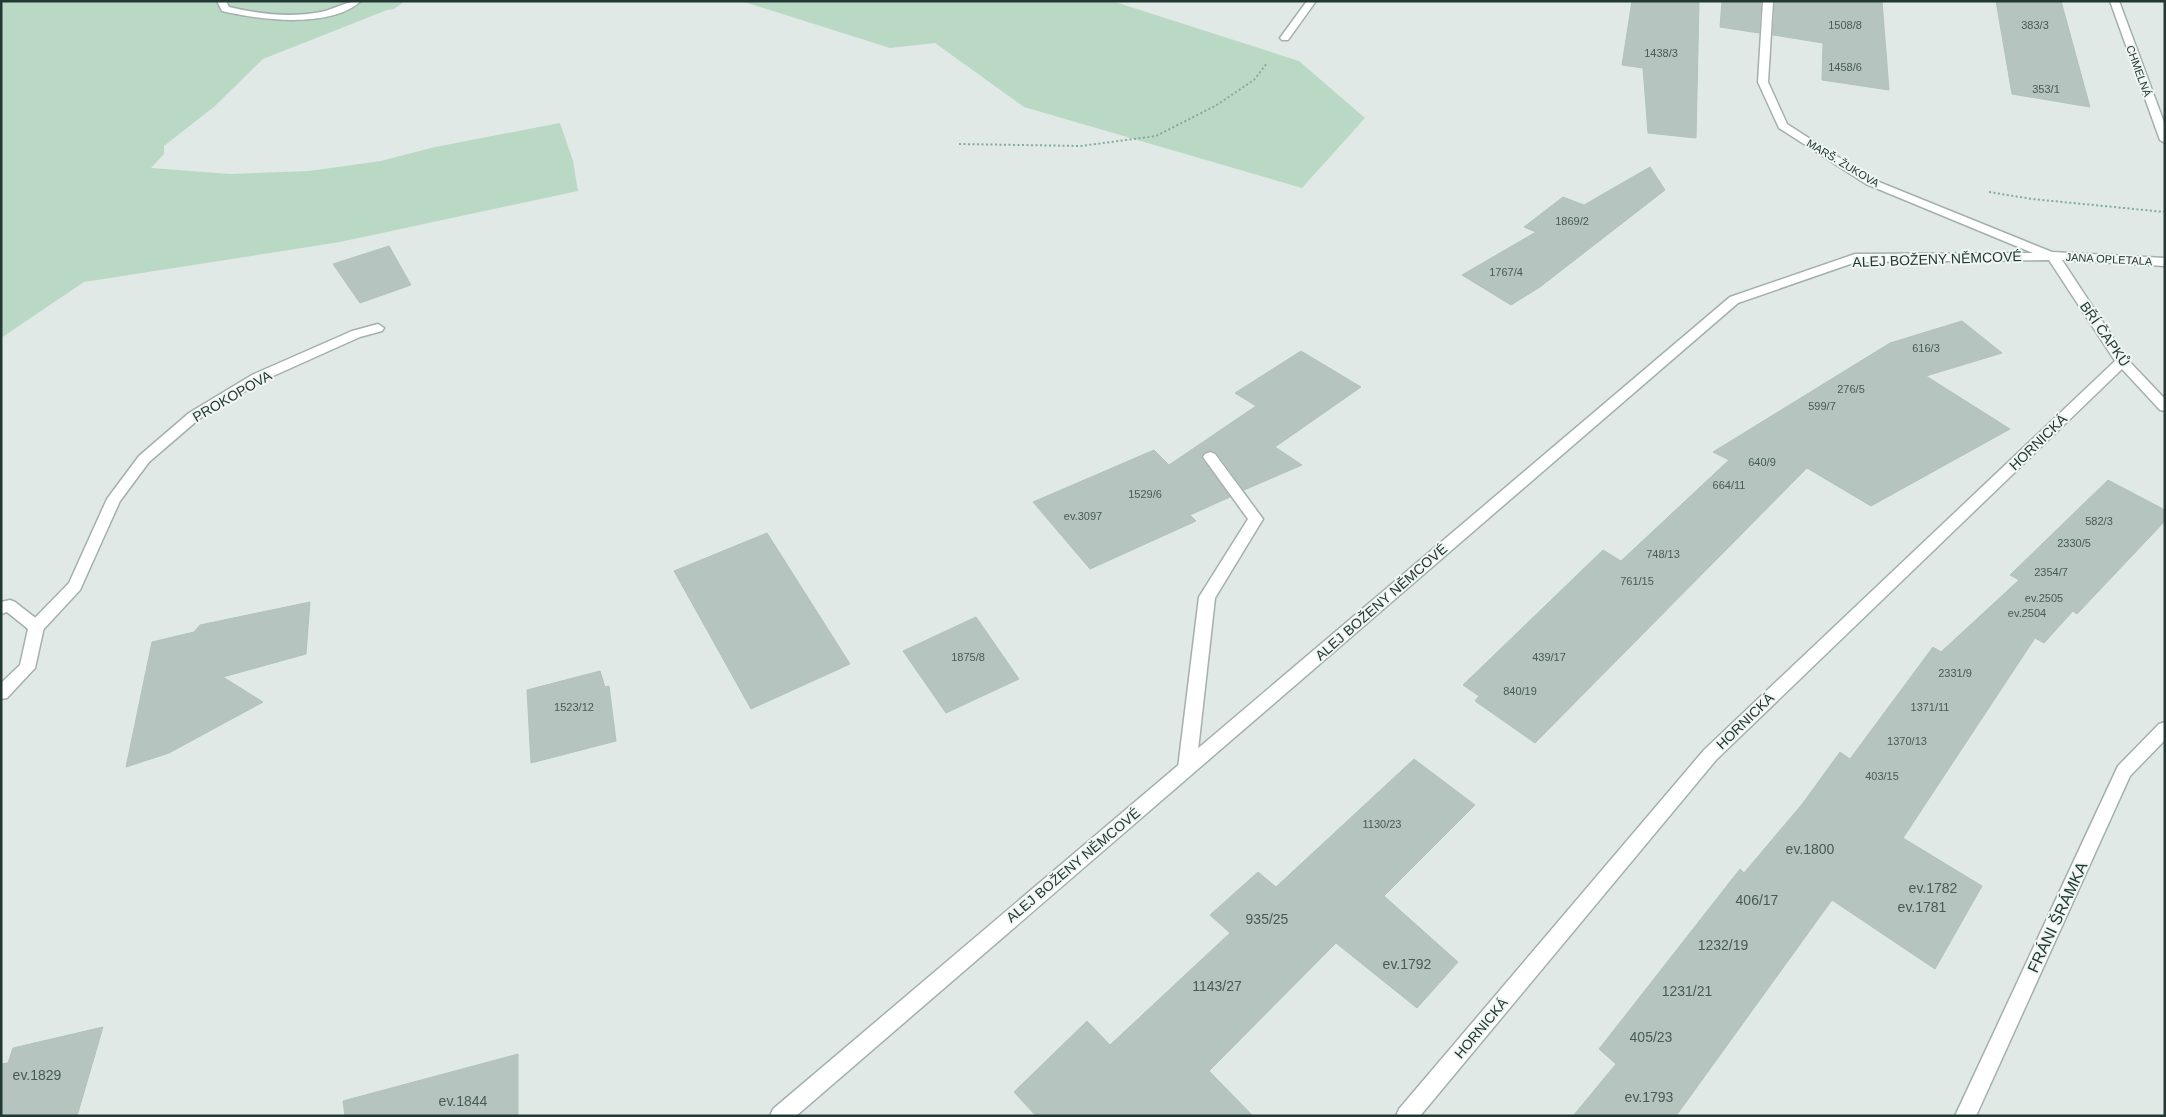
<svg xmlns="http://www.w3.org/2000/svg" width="2166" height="1117" font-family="Helvetica,sans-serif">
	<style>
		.green { fill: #bad9c4 }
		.building { fill: #b5c4bf; stroke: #b3c2bd }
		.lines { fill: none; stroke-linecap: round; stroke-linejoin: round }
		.lane-casing { stroke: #a3b0ad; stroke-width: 3 }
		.street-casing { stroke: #a3b0ad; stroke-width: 3 }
		.path { stroke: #83aaa0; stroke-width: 2; stroke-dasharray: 2 2.5; stroke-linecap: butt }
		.lane { fill: #fff; fill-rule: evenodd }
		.street { fill: #fff; fill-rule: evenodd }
		.labels { text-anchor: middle; stroke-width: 4; stroke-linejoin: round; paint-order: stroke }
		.number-label { font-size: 11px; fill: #475b56 }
		.far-street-label { font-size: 11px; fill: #223833; stroke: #f0f6f3 }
		.street-label { font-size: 14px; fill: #223833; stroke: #f0f6f3 }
		.near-number-label { font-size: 14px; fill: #475b56 }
		.near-street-label { font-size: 16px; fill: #223833; stroke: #f0f6f3 }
	</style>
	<rect width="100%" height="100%" fill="#e0e9e6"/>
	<g class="green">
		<polygon points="1,1 405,1 394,9 387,10 263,59 215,106 164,146 164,154 151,168 230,174 309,171 381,161 435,147 560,123 573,161 578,191 340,242 84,282 1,338"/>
		<polygon points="741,1 1112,1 1299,61 1365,118 1302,188 1024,107 935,43 890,48"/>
	</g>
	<g class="building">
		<polygon points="1632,1 1699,1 1696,138 1648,133 1643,68 1622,65"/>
		<polygon points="1722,1 1761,1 1759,33 1720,27"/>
		<polygon points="1775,1 1882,1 1889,90 1822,80 1823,43 1773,35"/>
		<polygon points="1996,1 2061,1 2090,107 2012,94"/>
		<polygon points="1650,167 1665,190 1540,287 1511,305 1462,275 1536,232 1524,227 1563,197 1584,205"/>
		<polygon points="389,246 411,285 360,303 333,264"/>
		<polygon points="1962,321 2002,353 1926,376 2010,429 1871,506 1807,468 1535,743 1475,701 1479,696 1463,685 1603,550 1621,561 1729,460 1713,452 1890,343"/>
		<polygon points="1301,351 1361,387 1275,447 1302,465 1244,490 1217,453 1211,450 1204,452 1201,458 1230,497 1190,515 1196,521 1090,569 1033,502 1154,450 1169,465 1256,406 1235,393"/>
		<polygon points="2108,480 2165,510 2165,521 2077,614 2073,611 2044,643 2035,638 1903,838 1982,886 1935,969 1832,900 1676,1116 1573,1116 1616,1064 1599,1049 1740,869 1744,873 1803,803 1840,752 1850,759 1933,647 1941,652 2019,580 2010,575"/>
		<polygon points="767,533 850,664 751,709 674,571"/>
		<polygon points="310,602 306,654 223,677 263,702 169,753 126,767 152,642 194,632 200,625"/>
		<polygon points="976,617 1019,679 946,713 903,651"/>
		<polygon points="600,671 605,687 609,686 616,741 531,763 527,690"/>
		<polygon points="1414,759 1475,805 1384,896 1458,962 1417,1008 1336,943 1209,1071 1253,1116 1036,1116 1014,1092 1087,1021 1110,1045 1230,933 1210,915 1258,872 1276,887"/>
		<polygon points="103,1027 77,1116 1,1116 1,1064 8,1063 13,1048"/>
		<polygon points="518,1054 518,1116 345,1116 343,1101"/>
	</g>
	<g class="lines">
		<defs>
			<g id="lane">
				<polygon points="378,324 384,328 382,331 360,337 262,381 199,419 149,462 120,501 80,590 42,631 36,633 30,631 28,627 30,623 69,583 107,499 139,456 189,413 252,375 352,331"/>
				<polygon points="1210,452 1215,454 1263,519 1215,598 1196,768 1193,773 1187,775 1181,773 1178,768 1199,597 1248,519 1203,457 1205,454"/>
			</g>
			<g id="street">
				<path d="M217 1H226L229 7C259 14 290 18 321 12 335 9 346 1 361 1 330 29 260 20 222 11Z"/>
				<polygon points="1307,1 1316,1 1288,40 1282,40 1280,38"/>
				<polygon points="1763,1 1773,1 1768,82 1787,124 1874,180 2052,252 2165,258 2165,266 2062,260 2127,359 2165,399 2165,411 2160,410 2122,369 1716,760 1420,1116 1396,1116 1399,1109 1704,750 2115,361 2049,260 1856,262 1738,303 796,1116 770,1116 773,1109 1730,297 1855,254 2033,253 1866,184 1779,128 1758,82"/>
				<polygon points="2110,1 2119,1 2165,125 2165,143 2160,140"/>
				<polygon points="10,600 15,602 42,623 44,627 35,668 7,698 1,699 1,683 20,665 28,629 7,612 1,614 1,602"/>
				<polygon points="2165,722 2165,740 2130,776 1976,1116 1955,1116 2118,766 2159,724"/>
			</g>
		</defs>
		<use href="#lane" class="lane-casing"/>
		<use href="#street" class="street-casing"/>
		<g class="path">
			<polyline points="959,144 1081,146 1156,136 1215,106 1254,80 1267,63"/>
			<polyline points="1989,192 2032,199 2165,212"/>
		</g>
		<use href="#lane" class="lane"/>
		<use href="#street" class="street"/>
	</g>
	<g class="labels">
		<g class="number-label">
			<text x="1845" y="29">1508/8</text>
			<text x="2035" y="29">383/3</text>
			<text x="1661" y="57">1438/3</text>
			<text x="1845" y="71">1458/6</text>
			<text x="2046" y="93">353/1</text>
			<text x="1572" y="225">1869/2</text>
			<text x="1506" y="276">1767/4</text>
			<text x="1926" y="352">616/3</text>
			<text x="1851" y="393">276/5</text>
			<text x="1822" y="410">599/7</text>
			<text x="1762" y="466">640/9</text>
			<text x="1729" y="489">664/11</text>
			<text x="1145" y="498">1529/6</text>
			<text x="1083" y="520">ev.3097</text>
			<text x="2099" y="525">582/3</text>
			<text x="2074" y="547">2330/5</text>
			<text x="1663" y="558">748/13</text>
			<text x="2051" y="576">2354/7</text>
			<text x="1637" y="585">761/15</text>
			<text x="2044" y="602">ev.2505</text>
			<text x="2027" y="617">ev.2504</text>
			<text x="968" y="661">1875/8</text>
			<text x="1549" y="661">439/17</text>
			<text x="1955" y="677">2331/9</text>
			<text x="1520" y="695">840/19</text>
			<text x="574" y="711">1523/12</text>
			<text x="1930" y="711">1371/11</text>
			<text x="1907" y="745">1370/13</text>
			<text x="1882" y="780">403/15</text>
			<text x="1382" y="828">1130/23</text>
		</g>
		<g class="far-street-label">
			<text transform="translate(2139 71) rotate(70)" y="4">CHMELNÁ</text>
			<text transform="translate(1843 163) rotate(31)" y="4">MARŠ. ŽUKOVA</text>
			<text transform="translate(2109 259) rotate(3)" y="4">JANA OPLETALA</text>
		</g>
		<g class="street-label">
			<text transform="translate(1937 259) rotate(-2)" y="5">ALEJ BOŽENY NĚMCOVÉ</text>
			<text transform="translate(2105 334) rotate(55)" y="5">BŘÍ ČAPKŮ</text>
			<text transform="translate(232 396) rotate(-30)" y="5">PROKOPOVA</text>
			<text transform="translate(2038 442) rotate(-44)" y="5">HORNICKÁ</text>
			<text transform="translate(1381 602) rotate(-41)" y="5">ALEJ BOŽENY NĚMCOVÉ</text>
			<text transform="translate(1745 721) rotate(-44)" y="5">HORNICKÁ</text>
			<text transform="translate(1073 865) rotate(-40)" y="5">ALEJ BOŽENY NĚMCOVÉ</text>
			<text transform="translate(1481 1028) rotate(-50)" y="5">HORNICKÁ</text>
		</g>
		<g class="near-number-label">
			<text x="1810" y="854">ev.1800</text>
			<text x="1933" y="893">ev.1782</text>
			<text x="1757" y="905">406/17</text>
			<text x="1922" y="912">ev.1781</text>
			<text x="1267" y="924">935/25</text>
			<text x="1723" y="950">1232/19</text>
			<text x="1407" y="969">ev.1792</text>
			<text x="1217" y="991">1143/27</text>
			<text x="1687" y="996">1231/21</text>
			<text x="1651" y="1042">405/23</text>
			<text x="37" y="1080">ev.1829</text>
			<text x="1649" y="1102">ev.1793</text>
			<text x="463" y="1106">ev.1844</text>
		</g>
		<g class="near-street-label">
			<text transform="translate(2057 917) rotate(-65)" y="6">FRÁNI ŠRÁMKA</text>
		</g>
	</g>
	<rect width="2166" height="1117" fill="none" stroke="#223833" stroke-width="5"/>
</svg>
